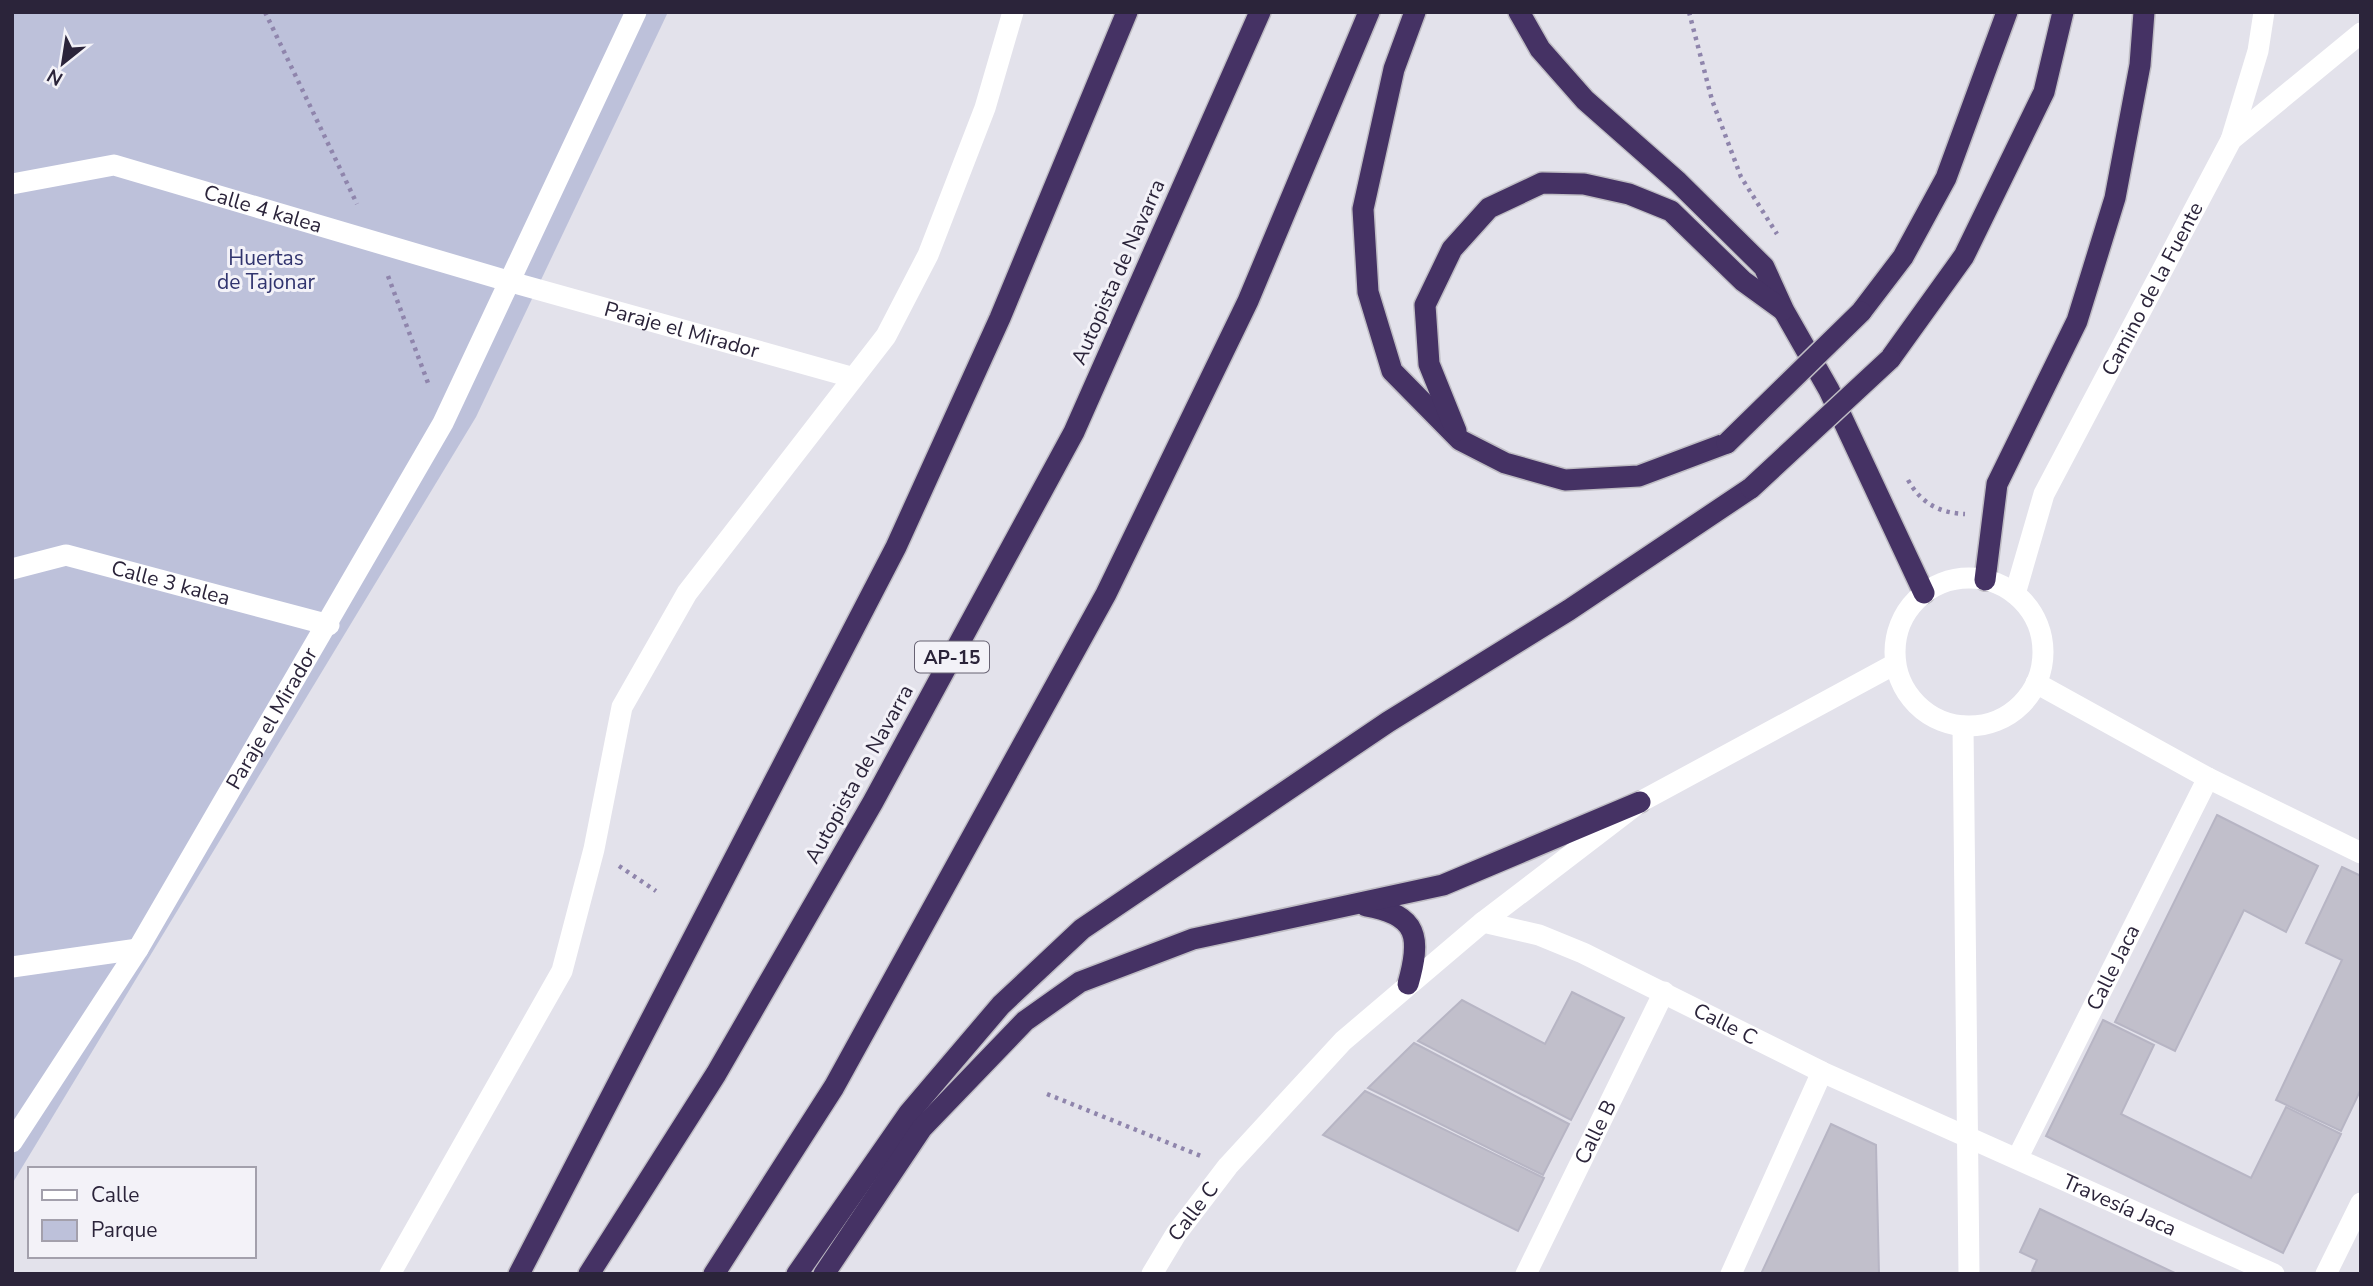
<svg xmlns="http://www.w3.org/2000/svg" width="2373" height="1286" font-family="'Nunito Sans',sans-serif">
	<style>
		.green { fill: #bdc1da }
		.building { fill: #c1bfcb; stroke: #b7b5c4; stroke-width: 2 }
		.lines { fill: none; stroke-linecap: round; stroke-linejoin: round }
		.highway-casing { stroke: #bfbdc4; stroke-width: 24 }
		.path { stroke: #8f85ac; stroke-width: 4.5; stroke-dasharray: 3.5 5; stroke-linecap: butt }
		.minor { stroke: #fff; stroke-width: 21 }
		.highway { stroke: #453264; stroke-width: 21 }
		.highway-bridge-casing { stroke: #bfbdc4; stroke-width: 24; stroke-linecap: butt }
		.highway-bridge { stroke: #453264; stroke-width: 21 }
		.labels { text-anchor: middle; stroke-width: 6; stroke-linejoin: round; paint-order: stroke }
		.shield { fill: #f3f2f8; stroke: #676273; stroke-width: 2 }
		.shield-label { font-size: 19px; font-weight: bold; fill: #2b243a }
		.street-label { font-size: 21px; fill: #2b243a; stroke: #f3f2f8 }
		.park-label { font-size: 21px; fill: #31346e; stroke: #f3f2f8 }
	</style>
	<rect width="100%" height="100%" fill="#e3e2eb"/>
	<polygon class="green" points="12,12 668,12 476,417 12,1184"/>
	<g class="building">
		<polygon points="2217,815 2318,866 2286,932 2244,910 2175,1051 2115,1022"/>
		<polygon points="2342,867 2361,876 2361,1089 2341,1131 2276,1100 2342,960 2306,943"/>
		<polygon points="1572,992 1624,1018 1571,1120 1418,1041 1462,1000 1545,1044"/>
		<polygon points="2103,1020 2154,1045 2121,1114 2251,1178 2286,1107 2341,1134 2283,1253 2046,1136"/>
		<polygon points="1414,1043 1569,1124 1543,1175 1368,1088"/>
		<polygon points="1365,1091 1544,1178 1518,1231 1323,1135"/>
		<polygon points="1831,1124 1876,1145 1879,1274 1761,1274"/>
		<polygon points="2040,1209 2177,1274 2038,1274 2032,1271 2037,1260 2020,1252"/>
	</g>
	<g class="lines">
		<defs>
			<g id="highway">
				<polyline points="1415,12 1394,69 1363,209 1368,292 1392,371 1460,440 1505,463 1565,480 1639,476 1727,443"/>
				<polyline points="1519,12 1540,49 1585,100 1678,182 1764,267 1784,311 1829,390 1924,593"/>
				<polyline points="1861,312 1903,257 1946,178 2007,12"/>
				<polyline points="1890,359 1964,256 2044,92 2063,12"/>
				<polyline points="1456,431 1429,364 1425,305 1452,249 1489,208 1542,183 1584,184 1629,194 1671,211 1743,281 1783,310"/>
				<polyline points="1985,580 1997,484 2077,321 2115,198 2140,65 2144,12"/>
				<path d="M1366 906C1419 915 1421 938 1408 984"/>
				<polyline points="519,1274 896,547 1000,318 1127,12"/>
				<polyline points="589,1274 716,1074 873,802 1074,432 1260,12"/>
				<polyline points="714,1274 834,1087 1106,594 1248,301 1369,12"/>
				<polyline points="797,1274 909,1113 1001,1005 1082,929 1388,722 1569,610 1751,488"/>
				<polyline points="824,1274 922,1128 1025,1021 1080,982 1193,939 1443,885 1640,802"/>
			</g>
		</defs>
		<use href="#highway" class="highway-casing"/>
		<g class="path">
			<polyline points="265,12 357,204"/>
			<polyline points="1689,12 1712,100 1741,177 1777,234"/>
			<polyline points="388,276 428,383"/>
			<path d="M1908 480C1921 503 1939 513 1965 514"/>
			<polyline points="619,866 656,891"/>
			<polyline points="1047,1094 1201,1156"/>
		</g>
		<g class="minor">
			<polyline points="2231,140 2258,51 2264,12"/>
			<path id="s1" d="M12 184 114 165 511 282 851 377"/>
			<path id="s2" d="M12 569 66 555 329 625"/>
			<circle cx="1969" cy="652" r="74"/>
			<path id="s3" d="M2015 594 2044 494 2231 140 2361 33"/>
			<polyline points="2036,683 2208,778 2361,853"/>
			<polyline points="1963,726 1969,1274"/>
			<path id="s4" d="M1483 922 1539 935 1583 953 1822 1072 2274 1274"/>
			<polyline points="12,967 138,949"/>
			<path id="s5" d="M12 1142 138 949 443 423 636 12"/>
			<path id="s6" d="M2018 1157 2208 778"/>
			<polyline points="390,1274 562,971 594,849 622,707 687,593 886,336 928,255 985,108 1013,12"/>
			<path id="s7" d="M1152 1274 1176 1234 1228 1166 1343 1041 1483 922 1640 802 1895 664"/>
			<path id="s8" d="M1526 1274 1664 992"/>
			<polyline points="1731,1274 1822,1072"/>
			<polyline points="2326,1274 2361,1203"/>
		</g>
		<use href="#highway" class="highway"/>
		<defs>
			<g id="highway-bridge">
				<polyline points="1727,443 1861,312"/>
				<polyline points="1751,488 1890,359"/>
			</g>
		</defs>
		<use href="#highway-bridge" class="highway-bridge-casing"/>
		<use href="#highway-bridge" class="highway-bridge"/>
	</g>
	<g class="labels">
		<rect class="shield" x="915" y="641.5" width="74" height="31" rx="5"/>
		<g class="shield-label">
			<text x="952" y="664">AP-15</text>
		</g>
		<g class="street-label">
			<text dy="7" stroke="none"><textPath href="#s1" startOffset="259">Calle 4 kalea</textPath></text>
			<text transform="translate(1118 272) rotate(-66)" y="7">Autopista de Navarra</text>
			<text dy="7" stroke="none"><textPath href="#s3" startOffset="336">Camino de la Fuente</textPath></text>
			<text dy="7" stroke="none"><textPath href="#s1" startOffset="695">Paraje el Mirador</textPath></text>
			<text dy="7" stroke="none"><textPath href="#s2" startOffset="164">Calle 3 kalea</textPath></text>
			<text dy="7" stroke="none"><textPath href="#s5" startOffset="497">Paraje el Mirador</textPath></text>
			<text transform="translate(859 774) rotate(-61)" y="7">Autopista de Navarra</text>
			<text dy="7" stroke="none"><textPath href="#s6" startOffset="212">Calle Jaca</textPath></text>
			<text dy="7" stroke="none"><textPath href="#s4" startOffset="264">Calle C</textPath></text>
			<text dy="7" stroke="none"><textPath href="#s8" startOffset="158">Calle B</textPath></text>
			<text dy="7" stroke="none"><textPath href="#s4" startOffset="698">Travesía Jaca</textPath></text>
			<text dy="7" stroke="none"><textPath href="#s7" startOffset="75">Calle C</textPath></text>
		</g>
		<g class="park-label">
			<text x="266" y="265">Huertas<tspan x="266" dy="24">de Tajonar</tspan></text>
		</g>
	</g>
	<rect width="2373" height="1286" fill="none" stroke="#2b243a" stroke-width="28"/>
	<rect x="28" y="1167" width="228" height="91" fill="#f3f2f8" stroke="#a3a0ac" stroke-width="2"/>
	<rect x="42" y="1190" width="35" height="10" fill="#ffffff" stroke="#a3a0ac" stroke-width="2"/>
	<text x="91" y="1202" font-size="21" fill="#2b243a">Calle</text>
	<rect x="42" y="1220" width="35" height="21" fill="#bdc1da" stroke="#a3a0ac" stroke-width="2"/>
	<text x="91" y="1237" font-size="21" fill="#2b243a">Parque</text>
	<g transform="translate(63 63) rotate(210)" stroke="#f3f2f8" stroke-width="5" paint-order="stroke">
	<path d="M0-5L12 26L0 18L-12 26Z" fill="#2b243a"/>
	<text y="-10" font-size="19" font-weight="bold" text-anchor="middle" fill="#2b243a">N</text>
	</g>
</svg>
